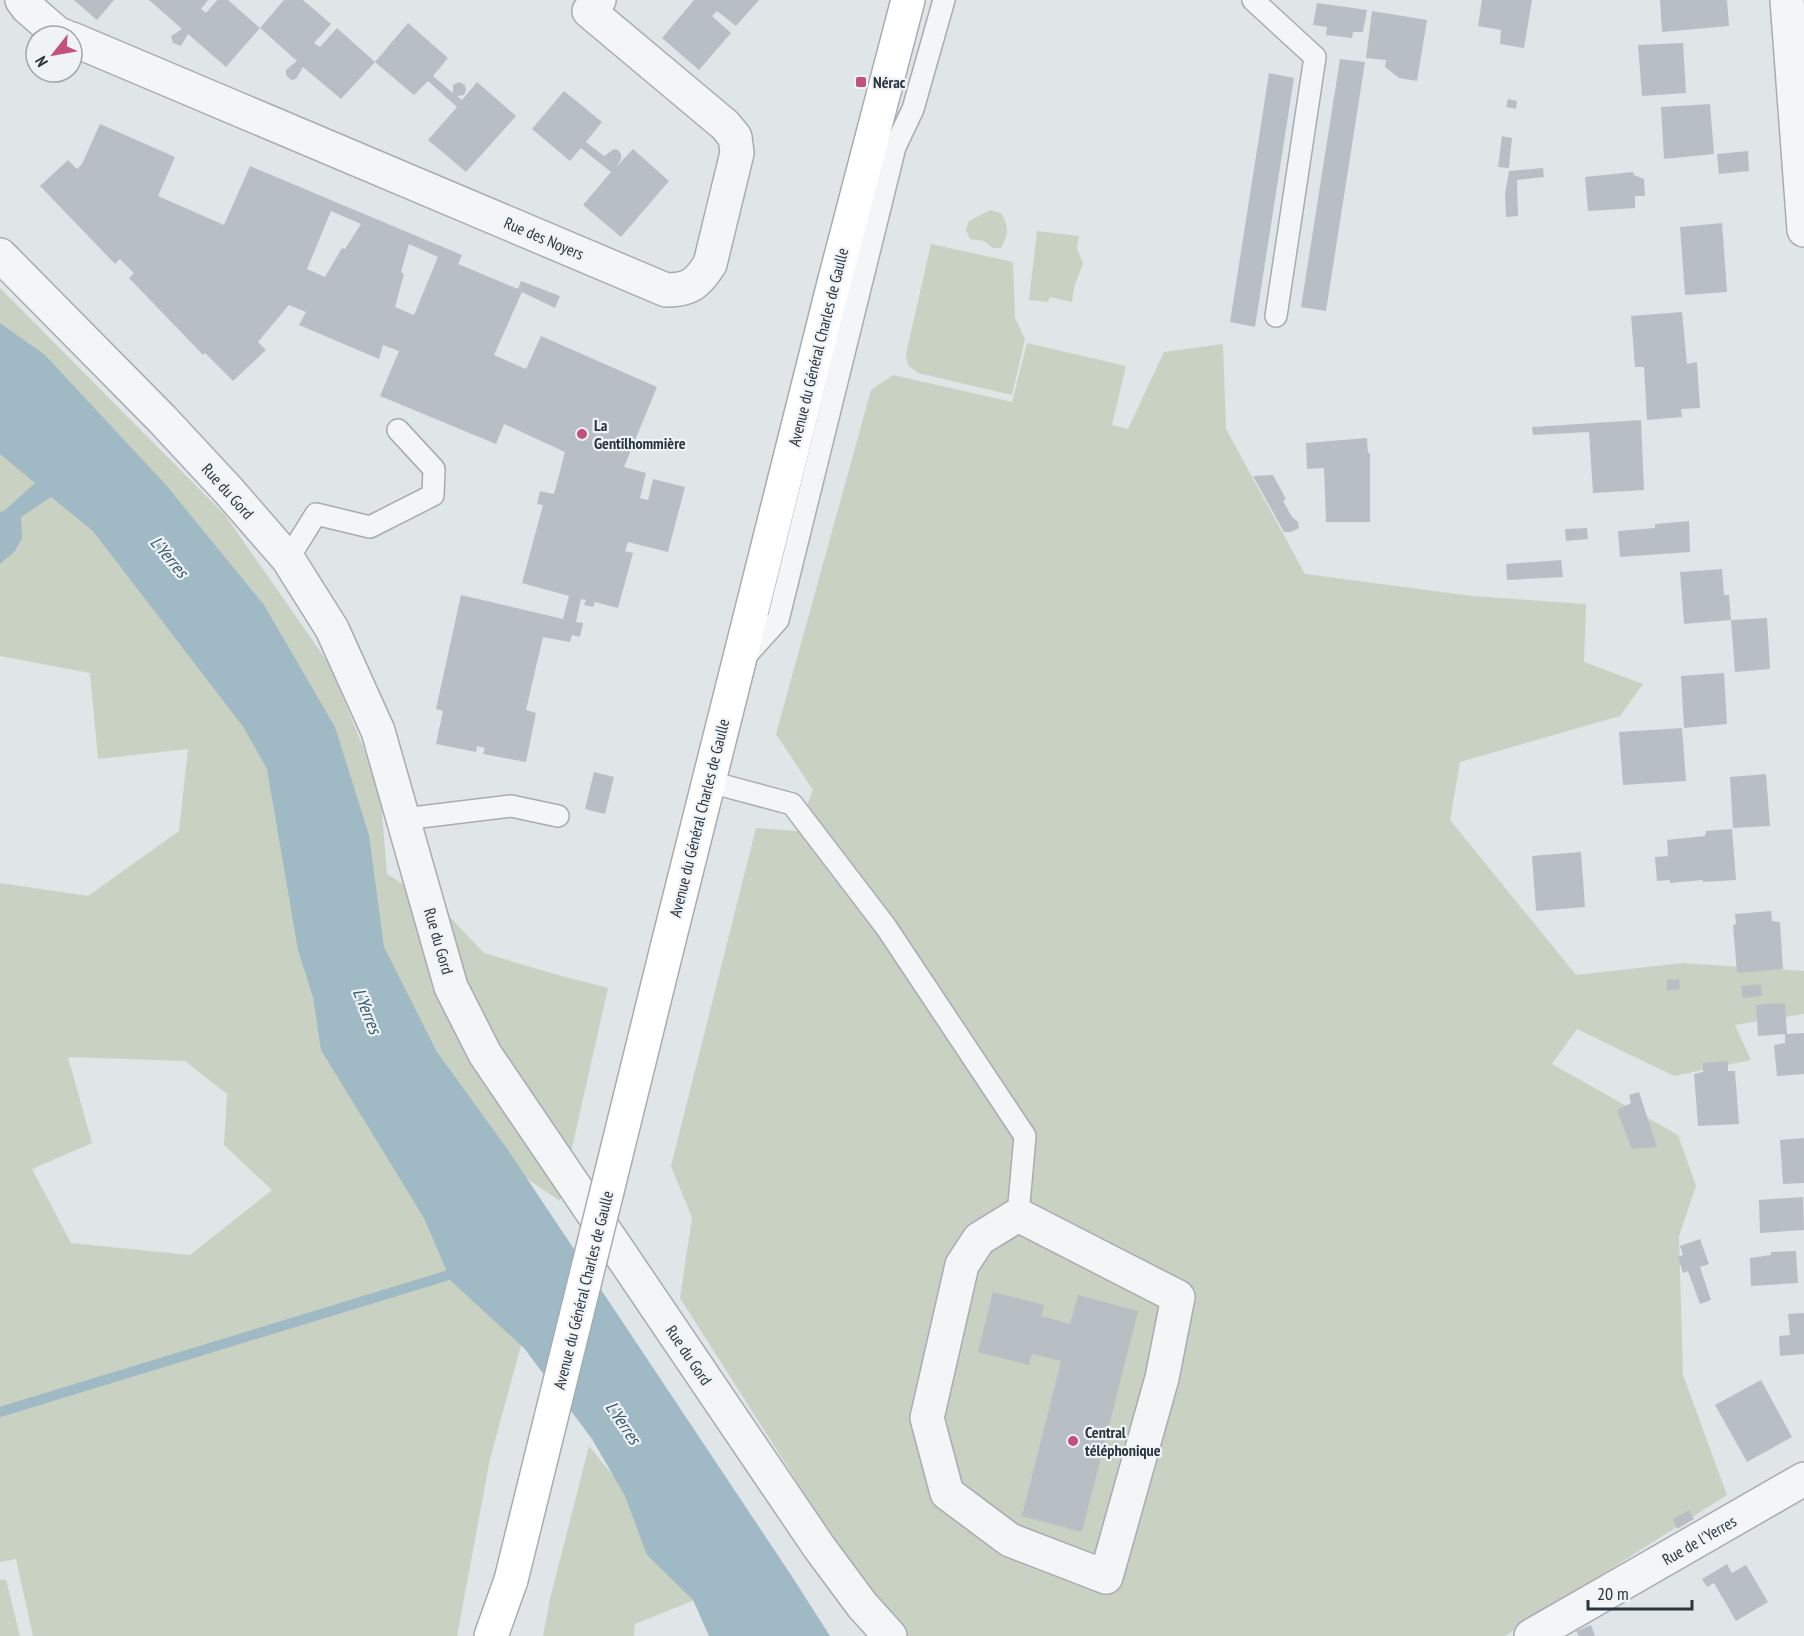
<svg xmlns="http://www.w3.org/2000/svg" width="1804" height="1636" font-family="'PT Sans Narrow',sans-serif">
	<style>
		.green { fill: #c9d1c2; fill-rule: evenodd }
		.water { fill: #9fb9c5 }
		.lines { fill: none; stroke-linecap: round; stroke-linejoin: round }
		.stream { stroke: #9fb9c5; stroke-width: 10 }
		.building { fill: #b8bfc4; fill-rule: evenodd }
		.lane-casing { stroke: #a6adb2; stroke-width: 24 }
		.street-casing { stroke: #a6adb2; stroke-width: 36 }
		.secondary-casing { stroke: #a6adb2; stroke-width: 36 }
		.lane { stroke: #f3f5f7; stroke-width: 21 }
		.street { stroke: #f3f5f7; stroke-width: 33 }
		.secondary { stroke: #fff; stroke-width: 33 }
		.secondary-bridge-casing { stroke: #a6adb2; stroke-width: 36; stroke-linecap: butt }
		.secondary-bridge { stroke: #fff; stroke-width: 33 }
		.poi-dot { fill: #c2517b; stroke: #f0f3f6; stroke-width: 2 }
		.labels { text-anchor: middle; stroke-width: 4.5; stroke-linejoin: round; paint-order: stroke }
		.poi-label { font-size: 16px; font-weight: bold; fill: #2a363e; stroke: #f0f3f6; text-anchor: start }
		.street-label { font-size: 16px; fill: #2a363e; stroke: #f0f3f6 }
		.water-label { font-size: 18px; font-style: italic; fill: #385c6e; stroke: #f0f3f6 }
	</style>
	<rect width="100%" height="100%" fill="#e0e5e8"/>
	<g class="green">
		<path d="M990 210 1001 213C1009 227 1009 233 1001 248H993L984 241 970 239 966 230 969 221Z"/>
		<polygon points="1037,231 1079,236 1077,248 1083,264 1075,284 1072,302 1050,297 1048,302 1029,300"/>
		<polygon points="931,244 1013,262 1015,318 1025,339 1012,395 918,373 908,365 906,354"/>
		<polygon points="0,288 225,515 329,664 380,788 387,874 442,909 484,953 554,974 608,988 560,1201 485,1150 357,897 0,328"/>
		<polygon points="1027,343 1126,366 1112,425 1128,429 1164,352 1223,344 1226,429 1305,574 1472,596 1586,604 1584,662 1643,684 1620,716 1460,762 1450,820 1576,975 1683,963 1804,971 1804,1014 1735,1025 1751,1060 1674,1076 1577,1029 1552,1064 1678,1135 1696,1186 1679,1236 1683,1375 1727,1495 1505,1636 904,1636 883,1617 680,1298 692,1218 671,1166 756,828 797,831 813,790 776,734 871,390 893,375 1012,402"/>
		<path d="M0 433 211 625 526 1327 490 1459 457 1636H33L16 1559 0 1562V883L88 896 179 831 188 749 98 759 90 673 0 656ZM68 1057 185 1061 227 1094 224 1145 272 1190 190 1255 71 1243 32 1169 92 1143Z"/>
		<polygon points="589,1446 655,1527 702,1597 635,1624 634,1636 543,1636 550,1599"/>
		<polygon points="6,1579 20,1636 0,1636 0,1580"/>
	</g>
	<polygon class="water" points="0,323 45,355 166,485 264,605 335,727 369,835 384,947 437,1052 508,1150 791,1575 830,1636 709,1636 693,1600 647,1555 625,1496 592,1439 524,1348 451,1281 424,1218 321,1050 313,997 298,950 267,769 244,728 93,531 51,497 21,517 22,538 15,551 0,564 0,512 4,511 35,483 0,454"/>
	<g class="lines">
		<polyline class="stream" points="0,1412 462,1271"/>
	</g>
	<g class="building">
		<polygon points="74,0 114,0 97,20"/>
		<polygon points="149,0 208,0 201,9 206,13 217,0 228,0 260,28 226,67 188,34 181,46 173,43 171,36 182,29"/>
		<polygon points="284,0 303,0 331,24 314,43 320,47 337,28 375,62 341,99 303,67 296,79 291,80 286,75 286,70 297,61 260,28"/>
		<polygon points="694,0 759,0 736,26 717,11 712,16 731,33 699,70 662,38"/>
		<polygon points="1482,0 1532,0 1524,48 1500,44 1501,30 1478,26"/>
		<polygon points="1660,0 1727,0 1729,26 1662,32"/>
		<polygon points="1317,3 1367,10 1363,32 1353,32 1352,38 1326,35 1327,27 1313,25"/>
		<polygon points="1372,11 1427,20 1417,81 1399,78 1385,67 1386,60 1366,58"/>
		<polygon points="408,23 448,58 433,76 453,93 453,85 459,82 465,85 466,90 464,95 457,96 462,100 477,82 516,116 466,172 428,140 457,107 428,81 414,95 375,62"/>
		<polygon points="1683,43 1686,93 1642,96 1638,45"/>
		<polygon points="1340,59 1365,62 1326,311 1301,307"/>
		<polygon points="1269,73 1294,78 1255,327 1230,322"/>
		<polygon points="564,91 602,122 586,142 604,156 614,149 618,150 621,154 621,159 616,167 633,149 669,181 621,237 583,205 611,172 581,148 570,161 532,129"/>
		<polygon points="1508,99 1517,101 1516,109 1506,107"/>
		<polygon points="1710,104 1714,154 1664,159 1661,107"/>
		<path d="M100 124 175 157 158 196 224 225 250 166 462 255 458 264 518 289 521 281 560 296 555 308 522 292 494 355 526 369 541 336 657 387 624 467 646 473 640 498 648 500 653 479 685 487 668 552 628 542 625 551 633 553 618 608 595 602 593 607 584 605 586 600 581 599 576 622 583 623 580 637 572 635 570 642 543 637 526 710 536 713 526 762 483 754 485 748 477 746 476 752 436 744 443 711 436 709 461 595 563 619 569 596 522 583 543 505 537 504 540 491 554 494 565 452 504 424 496 444 380 396 399 351 383 345 379 359 299 325 306 312 289 305 258 342 266 350 233 381 205 353 203 355 129 278 134 273 120 259 115 264 40 186 68 160 77 169 82 164ZM331 211 361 224 345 249 342 248 325 277 307 269ZM409 244 438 257 414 315 395 307 404 274 401 272Z"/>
		<polygon points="1502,136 1512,138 1509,168 1498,167"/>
		<polygon points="1748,151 1749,171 1719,174 1717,154"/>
		<polygon points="1543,168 1544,177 1517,180 1518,216 1506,217 1505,194 1509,171"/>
		<polygon points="1633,172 1634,175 1644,179 1645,196 1635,196 1635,208 1588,211 1585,177"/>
		<polygon points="1722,223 1727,292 1685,295 1680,227"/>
		<polygon points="1682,312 1687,364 1697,362 1700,408 1681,409 1682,417 1647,420 1644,367 1635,367 1631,316"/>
		<polygon points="1641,420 1644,490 1593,493 1589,432 1533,435 1532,427"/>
		<polygon points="1367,438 1368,453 1370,453 1370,522 1326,522 1324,468 1307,469 1306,443"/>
		<polygon points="1273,475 1286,499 1283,501 1292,517 1298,522 1299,528 1291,532 1284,532 1253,476"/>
		<polygon points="1689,521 1690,552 1620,557 1618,531 1655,528 1655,524"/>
		<polygon points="1587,528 1588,539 1566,541 1565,529"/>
		<polygon points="1561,560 1563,577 1507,580 1506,564"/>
		<polygon points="1722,569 1724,595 1729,595 1731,620 1684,624 1680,572"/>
		<polygon points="1767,618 1770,669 1735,672 1731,620"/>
		<polygon points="1724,673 1727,724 1684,728 1681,676"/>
		<polygon points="1682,728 1686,781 1623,785 1619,732"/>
		<polygon points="594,772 614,777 605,814 585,809"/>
		<polygon points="1766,774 1770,826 1733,828 1730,777"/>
		<polygon points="1732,829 1736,880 1703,882 1703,880 1670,883 1670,880 1657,881 1655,857 1668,856 1667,840 1705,836 1706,831"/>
		<polygon points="1581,852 1585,907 1536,911 1532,856"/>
		<polygon points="1771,911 1772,921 1780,922 1783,969 1737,973 1733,925 1736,924 1735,914"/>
		<polygon points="1679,979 1680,989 1667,991 1667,980"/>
		<polygon points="1761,984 1762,996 1743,998 1741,986"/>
		<polygon points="1785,1003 1787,1034 1804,1033 1804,1074 1777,1076 1774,1045 1785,1043 1785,1034 1758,1036 1756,1005"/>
		<polygon points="1728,1061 1728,1071 1735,1071 1739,1124 1698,1126 1694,1074 1703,1072 1703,1063"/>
		<polygon points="1639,1092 1657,1147 1632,1149 1617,1110 1631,1103 1629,1095"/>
		<polygon points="1804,1138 1804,1183 1783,1184 1780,1140"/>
		<polygon points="1803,1197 1804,1230 1760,1233 1759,1200"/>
		<polygon points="1700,1239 1709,1264 1700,1267 1711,1300 1700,1304 1688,1271 1683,1273 1678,1257 1683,1255 1680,1246"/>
		<polygon points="1796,1251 1798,1283 1751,1286 1750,1258 1771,1255 1771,1252"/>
		<polygon points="993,1292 1044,1305 1041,1316 1070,1324 1078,1295 1138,1311 1082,1532 1022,1516 1061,1361 1032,1354 1029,1365 978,1352"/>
		<polygon points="1804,1313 1804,1354 1780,1356 1779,1336 1790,1335 1788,1314"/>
		<polygon points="1761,1380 1792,1437 1747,1462 1715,1405"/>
		<polygon points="1689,1510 1694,1519 1677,1529 1673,1519"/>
		<polygon points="1727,1564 1732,1573 1746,1565 1768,1602 1736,1621 1714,1583 1707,1587 1702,1579"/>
		<polygon points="1591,1625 1595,1636 1579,1636 1576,1631"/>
	</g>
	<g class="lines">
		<defs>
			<g id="lane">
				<polyline points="1253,0 1315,57 1276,316"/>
				<polyline points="288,559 316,514 370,527 433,495 434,469 398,430"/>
				<polyline points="743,659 778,620 895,147 913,109 944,0"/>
				<polyline points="706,786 725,786 792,804 886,927 1025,1136 1018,1215"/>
				<polyline points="404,819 511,806 558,816"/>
			</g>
			<g id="street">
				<polyline points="22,0 27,7 58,34 64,36"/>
				<polyline points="1787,0 1804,230"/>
				<path d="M72 39 666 290C690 290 697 284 710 264L737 153 735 137 725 125 589 11 599 0"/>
				<polyline points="0,255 162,419 228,490 288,559 332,629 378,731 451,987 485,1054 819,1547 862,1605 890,1636"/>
				<polygon points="1018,1215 1178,1297 1162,1378 1106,1577 1010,1540 947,1493 927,1418 962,1265 979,1239"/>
				<polyline points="1531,1636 1804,1479"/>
			</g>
			<g id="secondary">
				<polyline points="668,944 834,283 908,0"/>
				<polyline points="491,1636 511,1580"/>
			</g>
		</defs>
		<use href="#lane" class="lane-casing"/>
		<use href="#street" class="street-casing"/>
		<use href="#secondary" class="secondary-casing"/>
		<use href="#lane" class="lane"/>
		<use href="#street" class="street"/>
		<use href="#secondary" class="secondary"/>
		<defs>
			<polyline id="secondary-bridge" points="511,1580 668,944"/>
		</defs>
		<use href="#secondary-bridge" class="secondary-bridge-casing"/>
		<use href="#secondary-bridge" class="secondary-bridge"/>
	</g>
	<g class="poi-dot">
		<rect x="855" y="76" width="12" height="12" rx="3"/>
		<circle cx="582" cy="434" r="6"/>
		<circle cx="1073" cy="1441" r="6"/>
	</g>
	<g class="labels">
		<g class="poi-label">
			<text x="873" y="88">Nérac</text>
			<text x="594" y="431">La<tspan x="594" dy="18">Gentilhommière</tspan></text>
			<text x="1085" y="1438">Central<tspan x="1085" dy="18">téléphonique</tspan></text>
		</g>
		<g class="street-label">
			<text transform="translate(544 238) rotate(23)" y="6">Rue des Noyers</text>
			<text transform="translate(818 347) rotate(-76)" y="6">Avenue du Général Charles de Gaulle</text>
			<text transform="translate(228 491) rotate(48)" y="6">Rue du Gord</text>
			<text transform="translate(699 818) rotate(-76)" y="6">Avenue du Général Charles de Gaulle</text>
			<text transform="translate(439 941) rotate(74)" y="6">Rue du Gord</text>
			<text transform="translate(583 1290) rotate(-76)" y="6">Avenue du Général Charles de Gaulle</text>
			<text transform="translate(689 1355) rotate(56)" y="6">Rue du Gord</text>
			<text transform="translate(1699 1540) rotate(-30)" y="6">Rue de l'Yerres</text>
		</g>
		<g class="water-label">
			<text transform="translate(169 557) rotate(50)" y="6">L'Yerres</text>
			<text transform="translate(367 1011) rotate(68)" y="6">L'Yerres</text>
			<text transform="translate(623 1423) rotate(56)" y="6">L'Yerres</text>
		</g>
	</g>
	<g transform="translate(54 54) rotate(239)"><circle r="28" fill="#f0f3f6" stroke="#a1a7ac" stroke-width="1.5"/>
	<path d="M0-4.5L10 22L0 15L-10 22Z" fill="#c2517b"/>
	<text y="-9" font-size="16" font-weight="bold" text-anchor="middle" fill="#2a363e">N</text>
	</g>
	<path d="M1588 1600v9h104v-9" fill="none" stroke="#2a363e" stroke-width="3"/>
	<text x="1597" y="1600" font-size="18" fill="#2a363e" stroke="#f0f3f6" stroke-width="4.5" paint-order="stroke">20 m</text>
</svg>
